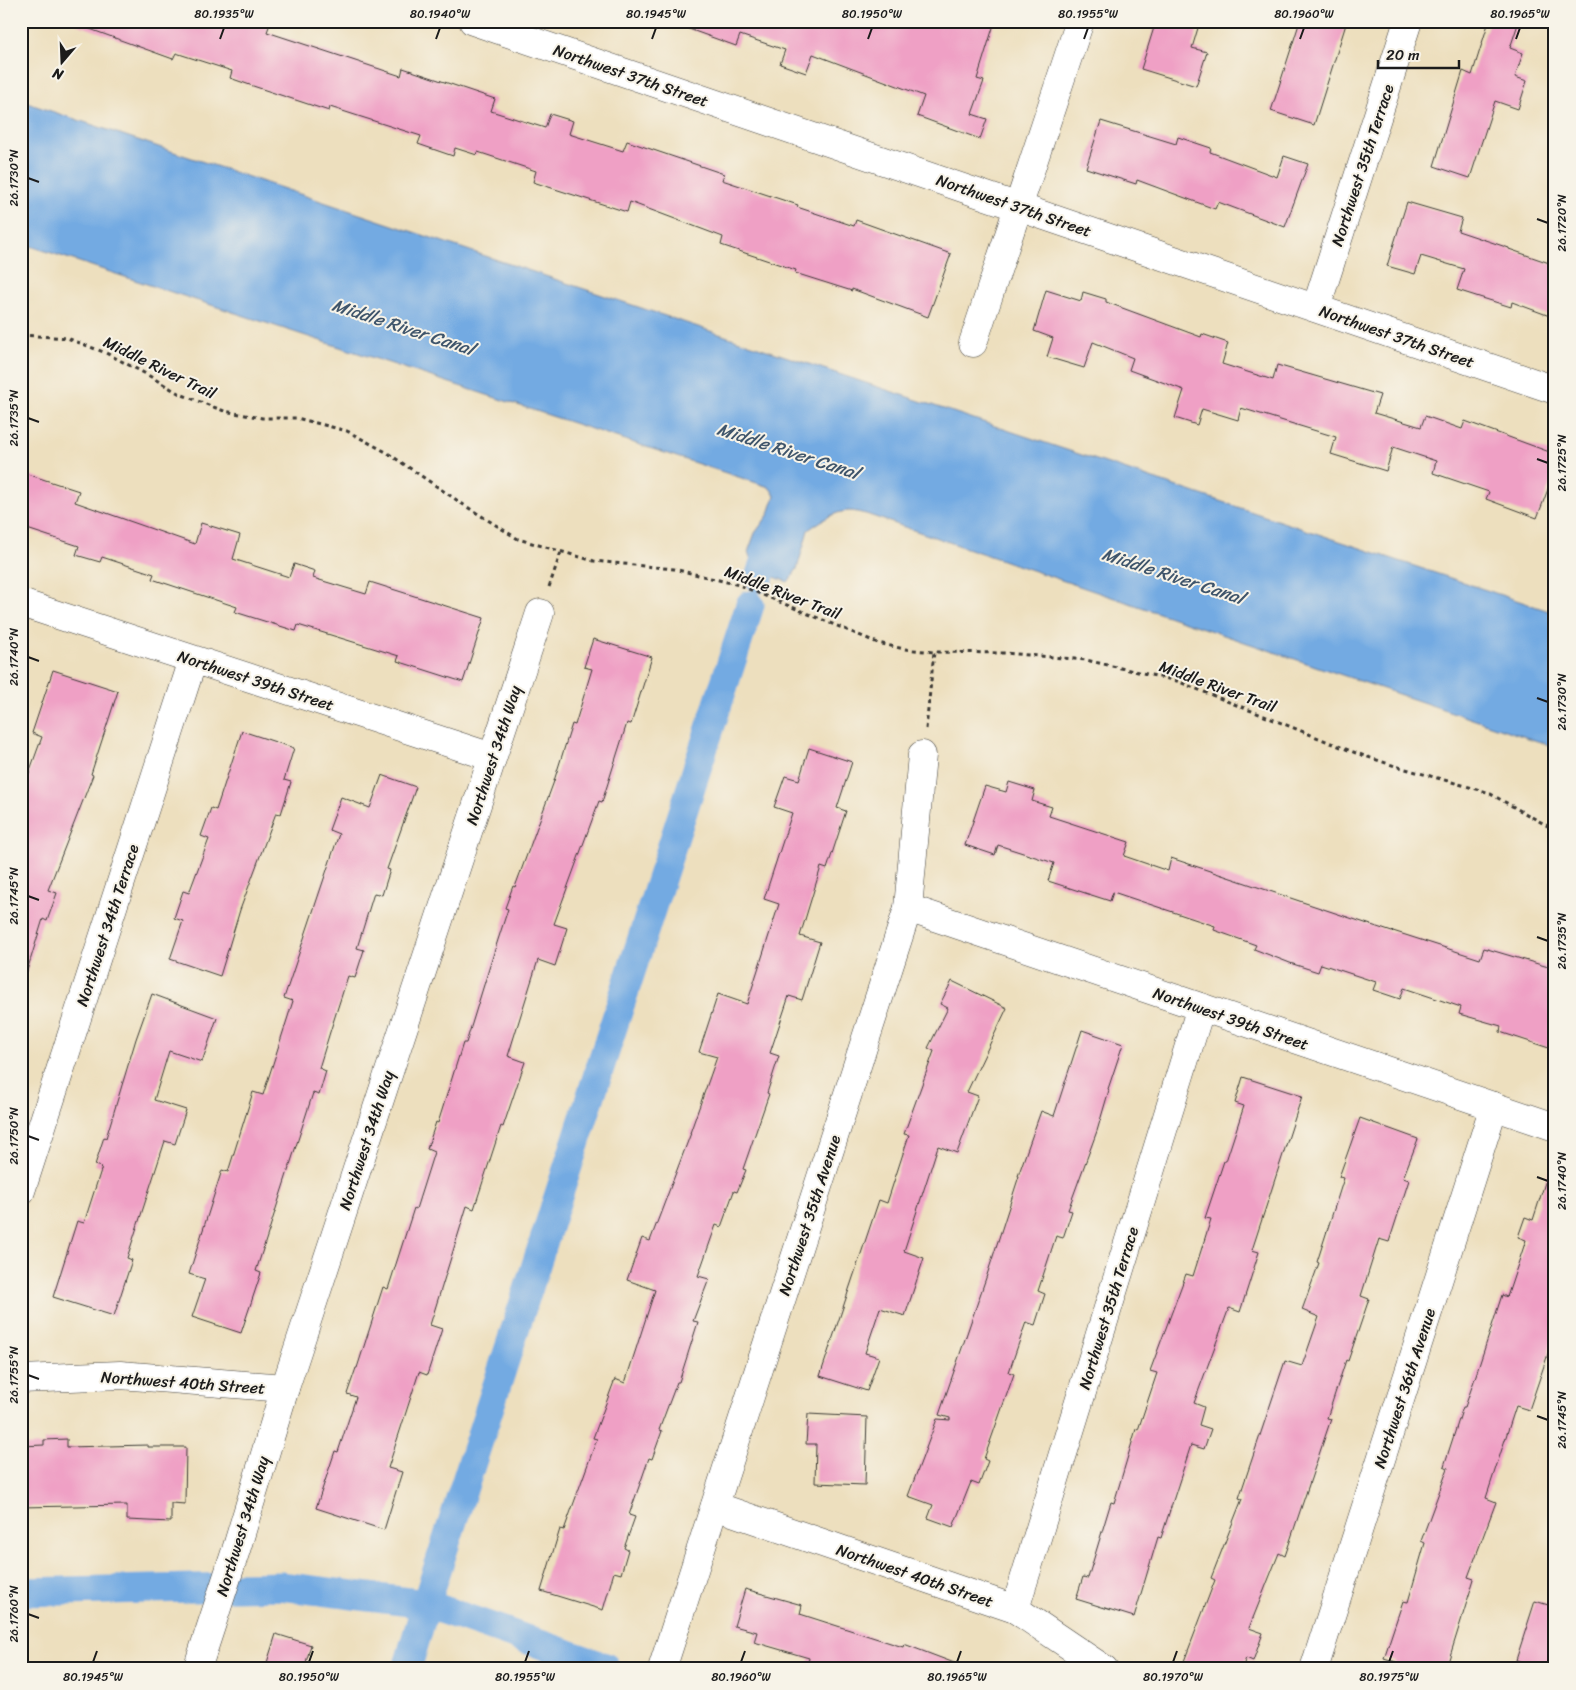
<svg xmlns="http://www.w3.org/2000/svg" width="1576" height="1690" font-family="Sriracha,sans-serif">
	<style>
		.water { fill: #73aae2; stroke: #48637f }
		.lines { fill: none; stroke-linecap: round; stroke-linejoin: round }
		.canal { stroke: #73aae2; stroke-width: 29 }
		.building { fill: #efa0c5 }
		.minor-casing { stroke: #3b3934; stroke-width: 29 }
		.path { stroke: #3b3934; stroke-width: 3; stroke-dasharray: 4 4; stroke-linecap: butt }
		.minor { stroke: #fff; stroke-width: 28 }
		.ticks { fill: none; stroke: #1c1c1c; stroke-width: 2 }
		.labels { text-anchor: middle; stroke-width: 4; stroke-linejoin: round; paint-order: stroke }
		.street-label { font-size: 16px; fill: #1c1c1c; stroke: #f7f3e8 }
		.water-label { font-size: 18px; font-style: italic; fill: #3f556b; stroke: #f7f3e8 }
		.neatline { fill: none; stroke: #1c1c1c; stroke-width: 2 }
		.ticks-label { font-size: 12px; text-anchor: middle; fill: #1c1c1c }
	</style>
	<rect width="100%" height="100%" fill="#f7f3e8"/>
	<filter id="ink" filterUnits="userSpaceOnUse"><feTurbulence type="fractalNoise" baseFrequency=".02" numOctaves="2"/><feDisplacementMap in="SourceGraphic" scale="10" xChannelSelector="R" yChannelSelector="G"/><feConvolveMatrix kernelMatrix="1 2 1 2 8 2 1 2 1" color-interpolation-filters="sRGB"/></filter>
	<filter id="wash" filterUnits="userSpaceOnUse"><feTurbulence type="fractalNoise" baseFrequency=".0096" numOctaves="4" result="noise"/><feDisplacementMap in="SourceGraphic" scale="20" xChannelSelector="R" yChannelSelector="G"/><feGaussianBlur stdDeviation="1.12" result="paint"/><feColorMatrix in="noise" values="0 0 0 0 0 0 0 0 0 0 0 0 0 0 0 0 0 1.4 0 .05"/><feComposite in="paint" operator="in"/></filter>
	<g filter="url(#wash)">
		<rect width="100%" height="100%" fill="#eddfbe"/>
		<path class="water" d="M21 101 1555 613V747L866 514C861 513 855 511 849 511 834 511 820 522 808 530L797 569 788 582 755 570 748 552 755 533 769 514 775 495 769 487 21 243Z"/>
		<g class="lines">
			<g class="canal">
				<polyline points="759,578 773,535"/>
				<polyline points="21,1592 280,1586 426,1604 605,1667"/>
				<polyline points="407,1669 426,1604 750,605"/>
			</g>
		</g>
		<g id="blocks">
			<g class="building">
				<polygon points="77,21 271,21 267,32 401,76 403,68 495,99 491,111 545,128 550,114 573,121 569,134 623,151 627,141 724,174 722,180 798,205 797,207 854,226 856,220 951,254 928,317 852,289 852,291 795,273 796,270 721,245 723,237 630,202 627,212 533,182 536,171 478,152 477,155 455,148 453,156 418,144 421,136 330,107 329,111 250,85 230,78 232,71 176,53 173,59 76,24"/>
				<polygon points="676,21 995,21 977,79 984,81 972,114 987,119 980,139 917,116 924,96 813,54 806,73 780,64 785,50 740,35 736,46 675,24"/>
				<polygon points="1156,21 1178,21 1198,28 1192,48 1207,52 1196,86 1141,69"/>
				<polygon points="1300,21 1347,21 1314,125 1271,111"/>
				<polygon points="1489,21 1519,21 1510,48 1523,53 1515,77 1527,81 1518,109 1495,101 1470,178 1434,166 1463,71 1472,75"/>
				<polygon points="1101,121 1176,144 1178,137 1211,148 1210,152 1277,177 1284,156 1308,164 1285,227 1218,202 1215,209 1137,180 1136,184 1086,168"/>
				<polygon points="1407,202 1462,218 1458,231 1509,248 1509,249 1555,265 1555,318 1512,302 1511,307 1457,290 1464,269 1421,256 1415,274 1387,266"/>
				<polygon points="1046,290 1081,301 1083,292 1106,299 1106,302 1201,337 1202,334 1228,343 1222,364 1273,380 1277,365 1380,395 1374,413 1421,427 1425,416 1462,429 1465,421 1555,454 1555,471 1537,518 1486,499 1489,492 1433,473 1436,461 1393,447 1386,471 1331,454 1336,437 1241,408 1238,420 1202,409 1197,425 1175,418 1184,390 1129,370 1133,358 1093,342 1084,368 1047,357 1053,338 1034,331"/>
				<polygon points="21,472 79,491 75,502 195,544 201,523 240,535 233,559 289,577 294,564 315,571 313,578 366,594 370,582 484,618 463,682 397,661 399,656 298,625 296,631 235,612 237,607 152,579 154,574 102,557 100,562 76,555 79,546 21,527"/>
				<polygon points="593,639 652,657 631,724 627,723 602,802 599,801 554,924 567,928 555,966 538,960 508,1056 525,1062 503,1127 501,1126 474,1209 467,1206 430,1325 442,1329 427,1375 419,1372 388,1468 402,1472 384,1530 316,1508 335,1451 338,1452 356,1397 347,1394 356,1368 357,1368 383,1287 388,1289 414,1208 416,1209 434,1152 427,1149 436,1122 438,1123 463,1043 466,1043 496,946 508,909 505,908 513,886 515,887 553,784 572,724 575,725 592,669 584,667"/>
				<polygon points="53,670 118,691 91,774 93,775 48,890 57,893 47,921 43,919 26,974 21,973 21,795 42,737 32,733"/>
				<polygon points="242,731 294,748 284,780 291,782 281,814 276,813 240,910 220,976 170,959 183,921 174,918 183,891 189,893 209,839 201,836 211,808 216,810"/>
				<polygon points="809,748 852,762 837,808 846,811 827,869 821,867 800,936 820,942 802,1000 789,996 770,1053 779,1056 767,1093 769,1094 743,1169 746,1170 737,1192 734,1191 721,1227 716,1225 698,1276 709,1279 693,1321 698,1322 679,1382 677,1382 659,1430 662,1431 652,1459 649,1458 629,1515 635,1517 624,1548 628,1550 621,1574 614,1572 603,1610 541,1591 560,1529 564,1530 597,1439 593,1438 615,1379 625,1383 655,1290 627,1280 642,1238 650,1241 691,1133 690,1133 717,1057 699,1052 718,994 747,1004 779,904 764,899 792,813 774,807 785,776 799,780"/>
				<polygon points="382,775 416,787 387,869 390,870 382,895 374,893 357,948 364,950 355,978 348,976 330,1032 319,1068 326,1071 319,1095 313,1093 256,1271 261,1273 241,1333 192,1317 205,1279 189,1274 222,1170 228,1172 253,1092 263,1095 293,1001 284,998 339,834 329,830 341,797 370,808"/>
				<polygon points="1009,782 1035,790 1032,801 1052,807 1049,816 1129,842 1124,856 1168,871 1171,858 1392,932 1393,931 1480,959 1484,948 1555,969 1555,1050 1500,1032 1501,1026 1459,1014 1461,1007 1404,988 1400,999 1373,990 1376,982 1321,964 1318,972 1290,963 1254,949 1256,945 1214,930 1215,926 1113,892 1110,901 1048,881 1054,863 998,845 995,855 965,845 985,786 1006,792"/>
				<polygon points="952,981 1007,1008 967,1092 978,1096 957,1153 938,1146 904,1251 924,1258 905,1316 880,1308 865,1353 879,1357 867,1391 820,1376 879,1200 887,1203 909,1135 904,1134 934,1051 928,1048 948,1008 940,1004"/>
				<polygon points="152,994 217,1018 202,1062 169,1051 154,1100 186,1110 175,1144 165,1141 127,1258 132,1260 114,1316 53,1297 77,1221 84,1223 102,1167 95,1165 104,1137 106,1138 136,1039"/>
				<polygon points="1082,1030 1123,1044 1108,1089 1109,1090 1097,1131 1068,1210 1072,1211 1063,1238 1056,1236 1038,1291 1045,1294 1035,1325 1026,1322 1009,1372 1014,1374 984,1459 988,1461 979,1485 971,1482 953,1527 928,1518 933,1505 908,1496 937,1419 950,1420 950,1418 939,1415 987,1275 1019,1176 1018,1176 1041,1111 1054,1116"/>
				<polygon points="1243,1077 1302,1096 1252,1250 1259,1252 1240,1312 1229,1308 1194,1403 1204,1407 1199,1425 1211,1429 1204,1449 1191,1445 1161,1538 1158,1537 1134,1617 1076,1599 1083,1577 1088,1578 1111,1502 1114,1503 1136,1429 1138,1430 1157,1373 1150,1371 1186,1274 1193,1276 1211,1219 1205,1218 1224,1161 1226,1161 1244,1106 1235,1103"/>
				<polygon points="1360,1118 1418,1139 1403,1178 1409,1180 1389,1242 1379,1239 1361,1296 1369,1299 1348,1361 1346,1360 1327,1418 1331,1419 1285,1556 1279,1553 1249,1628 1263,1633 1253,1661 1246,1658 1242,1669 1181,1669 1215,1580 1211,1578 1242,1499 1239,1498 1285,1361 1302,1366 1319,1317 1302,1310 1319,1263 1317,1262 1344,1178 1339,1177"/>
				<polygon points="1550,1167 1555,1168 1555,1330 1550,1348 1529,1410 1516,1406 1486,1498 1496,1502 1468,1577 1474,1579 1446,1669 1394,1669 1396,1662 1384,1658 1403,1601 1408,1602 1425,1543 1421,1541 1448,1468 1444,1466 1463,1407 1465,1407 1476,1375 1502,1295 1507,1297 1526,1240 1518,1237 1525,1217 1533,1220"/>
				<polygon points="808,1414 867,1417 865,1485 815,1483 816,1444 806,1444"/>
				<polygon points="67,1439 67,1447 148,1445 148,1447 186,1447 185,1504 171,1503 171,1522 127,1520 127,1505 21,1507 21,1446 44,1445 44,1440"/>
				<polygon points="745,1589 802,1605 800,1614 903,1647 904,1644 957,1664 963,1667 963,1669 826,1669 808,1663 809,1658 754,1642 757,1632 734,1626"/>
				<polygon points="1535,1601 1555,1607 1555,1669 1544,1669 1516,1660"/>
				<polygon points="276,1634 311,1645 304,1669 265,1669"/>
			</g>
		</g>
	</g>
	<g filter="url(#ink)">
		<use href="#blocks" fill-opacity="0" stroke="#3b3934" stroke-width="1"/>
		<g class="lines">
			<defs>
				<g id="minor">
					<polyline points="473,21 1555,390"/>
					<polyline points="1316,308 1408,21"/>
					<polyline points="973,343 1080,21"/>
					<polyline points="21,603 492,757"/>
					<polyline points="908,908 1555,1127"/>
					<polyline points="21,1191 193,660"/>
					<polyline points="21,1379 120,1375 285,1388"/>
					<polyline points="715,1506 1015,1609 1104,1669"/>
					<polyline points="1015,1609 1201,1007"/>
					<polyline points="197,1669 236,1550 285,1388 540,613"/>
					<polyline points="662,1669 908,908 922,755"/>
					<polyline points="1314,1669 1494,1106"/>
				</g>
			</defs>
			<use href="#minor" class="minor-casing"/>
			<g class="path">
				<polyline points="21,335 67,338 106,353 146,374 180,394 224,411 262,418 297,418 347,431 386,452 464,505 518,539 594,561 674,569 739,585 878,643 904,649 934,652 1005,653 1086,660 1177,681 1356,753 1395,766 1487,792 1555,830"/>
				<polyline points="549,587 561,552"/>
				<polyline points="926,729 934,652"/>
			</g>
			<use href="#minor" class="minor"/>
		</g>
	</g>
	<path class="ticks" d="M220 39 224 28M436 39 440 28M652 39 656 28M868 39 872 28M1084 39 1088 28M1300 39 1304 28M1516 39 1520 28M28 178 39 182M1537 219 1548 223M28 418 39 422M1537 459 1548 463M28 657 39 661M1537 698 1548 702M28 896 39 900M1537 937 1548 941M28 1136 39 1140M1537 1177 1548 1181M28 1375 39 1379M1537 1416 1548 1420M28 1614 39 1618M93 1662 97 1651M309 1662 313 1651M525 1662 529 1651M741 1662 745 1651M957 1662 961 1651M1173 1662 1177 1651M1389 1662 1393 1651"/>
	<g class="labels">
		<g class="street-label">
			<text transform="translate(631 75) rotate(19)" y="6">Northwest 37th Street</text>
			<text transform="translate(1362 165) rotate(-72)" y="6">Northwest 35th Terrace</text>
			<text transform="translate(1014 205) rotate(19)" y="6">Northwest 37th Street</text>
			<text transform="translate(1397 336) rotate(19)" y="6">Northwest 37th Street</text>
			<text transform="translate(160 367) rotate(26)" y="6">Middle River Trail</text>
			<text transform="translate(783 592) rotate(21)" y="6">Middle River Trail</text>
			<text transform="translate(256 680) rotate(18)" y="6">Northwest 39th Street</text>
			<text transform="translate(1218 686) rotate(20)" y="6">Middle River Trail</text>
			<text transform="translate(493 755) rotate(-72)" y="6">Northwest 34th Way</text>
			<text transform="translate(107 925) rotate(-72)" y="6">Northwest 34th Terrace</text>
			<text transform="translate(1231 1018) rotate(19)" y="6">Northwest 39th Street</text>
			<text transform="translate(366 1140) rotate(-72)" y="6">Northwest 34th Way</text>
			<text transform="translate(809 1215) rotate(-72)" y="6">Northwest 35th Avenue</text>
			<text transform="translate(1108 1308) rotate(-73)" y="6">Northwest 35th Terrace</text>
			<text transform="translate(183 1382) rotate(4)" y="6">Northwest 40th Street</text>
			<text transform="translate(1404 1388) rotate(-72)" y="6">Northwest 36th Avenue</text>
			<text transform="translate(242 1526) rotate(-73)" y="6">Northwest 34th Way</text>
			<text transform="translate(915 1575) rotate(19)" y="6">Northwest 40th Street</text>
		</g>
		<g class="water-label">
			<text transform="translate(403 327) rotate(18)" y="6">Middle River Canal</text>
			<text transform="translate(788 451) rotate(18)" y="6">Middle River Canal</text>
			<text transform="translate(1173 576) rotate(18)" y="6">Middle River Canal</text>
		</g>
	</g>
	<rect width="1576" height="1690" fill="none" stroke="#f7f3e8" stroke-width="55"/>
	<g transform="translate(62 62) rotate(199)" stroke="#f7f3e8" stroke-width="4" paint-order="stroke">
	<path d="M0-4L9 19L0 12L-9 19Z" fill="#1c1c1c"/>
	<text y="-8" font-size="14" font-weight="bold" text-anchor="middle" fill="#1c1c1c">N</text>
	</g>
	<path d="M1378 60v8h81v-8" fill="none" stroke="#1c1c1c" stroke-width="2.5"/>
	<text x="1386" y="60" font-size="15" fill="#1c1c1c" stroke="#f7f3e8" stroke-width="4" paint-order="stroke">20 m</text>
	<rect x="28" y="28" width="1520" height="1634" class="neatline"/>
	<g class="ticks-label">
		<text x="224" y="18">80.1935°W</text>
		<text x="440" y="18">80.1940°W</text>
		<text x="656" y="18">80.1945°W</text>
		<text x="872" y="18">80.1950°W</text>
		<text x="1088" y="18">80.1955°W</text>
		<text x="1304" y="18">80.1960°W</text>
		<text x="1520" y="18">80.1965°W</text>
		<text transform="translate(14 178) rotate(-90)" y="4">26.1730°N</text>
		<text transform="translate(1562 223) rotate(-90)" y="4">26.1720°N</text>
		<text transform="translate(14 418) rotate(-90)" y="4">26.1735°N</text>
		<text transform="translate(1562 463) rotate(-90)" y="4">26.1725°N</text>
		<text transform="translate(14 657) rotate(-90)" y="4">26.1740°N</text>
		<text transform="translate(1562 702) rotate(-90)" y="4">26.1730°N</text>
		<text transform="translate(14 896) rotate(-90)" y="4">26.1745°N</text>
		<text transform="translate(1562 941) rotate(-90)" y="4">26.1735°N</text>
		<text transform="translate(14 1136) rotate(-90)" y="4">26.1750°N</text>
		<text transform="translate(1562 1181) rotate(-90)" y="4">26.1740°N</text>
		<text transform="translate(14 1375) rotate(-90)" y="4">26.1755°N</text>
		<text transform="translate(1562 1420) rotate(-90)" y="4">26.1745°N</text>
		<text transform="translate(14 1614) rotate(-90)" y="4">26.1760°N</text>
		<text x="93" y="1681">80.1945°W</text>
		<text x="309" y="1681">80.1950°W</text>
		<text x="525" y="1681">80.1955°W</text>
		<text x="741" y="1681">80.1960°W</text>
		<text x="957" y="1681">80.1965°W</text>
		<text x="1173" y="1681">80.1970°W</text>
		<text x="1389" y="1681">80.1975°W</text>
	</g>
</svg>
